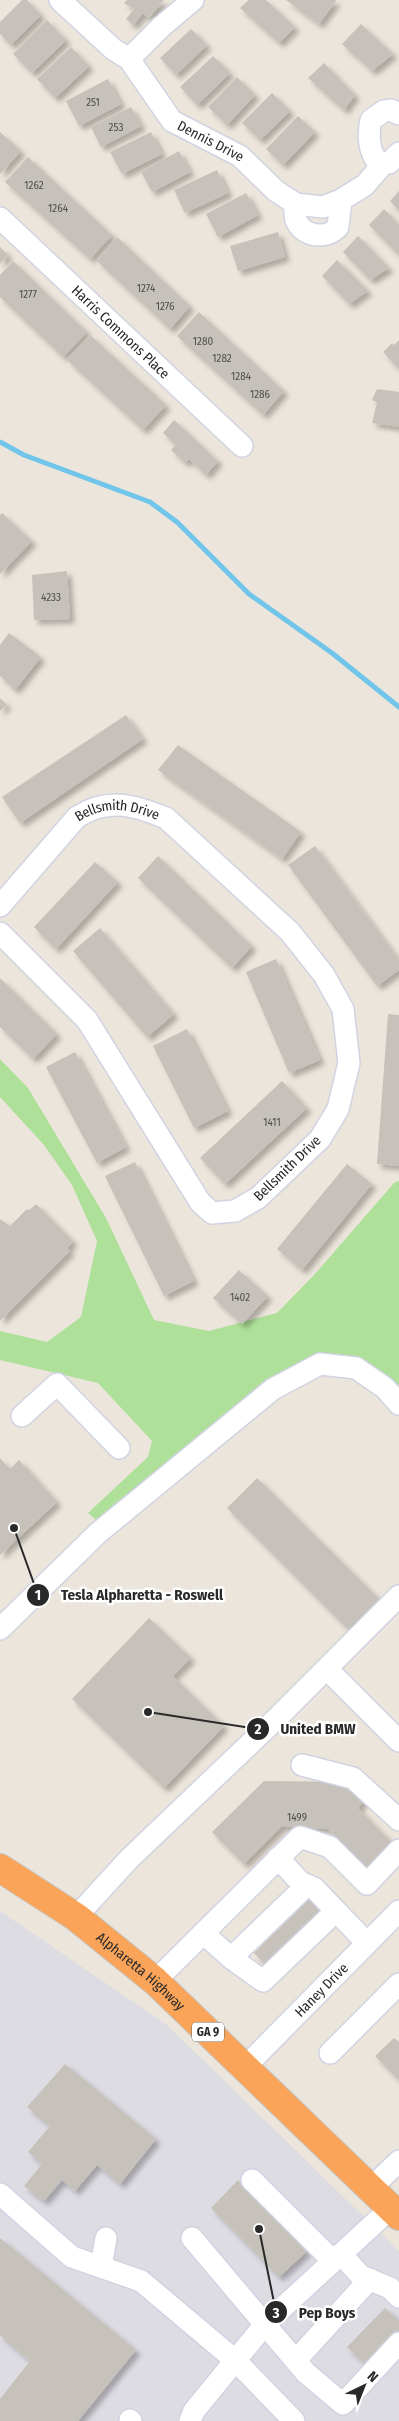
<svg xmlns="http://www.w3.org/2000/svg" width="399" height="2421" font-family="'Fira Sans Condensed',sans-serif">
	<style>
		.industrial { fill: #dedce3 }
		.green { fill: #aee099 }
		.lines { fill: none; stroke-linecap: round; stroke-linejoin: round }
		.stream { stroke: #71c5ea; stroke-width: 5 }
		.building { fill: #c6c2bb; filter: url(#shadow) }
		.minor-casing { stroke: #d1d3e2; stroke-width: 24 }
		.highway-casing { stroke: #c7c7c7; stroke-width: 30 }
		.minor { stroke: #fff; stroke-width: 21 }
		.highway { stroke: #f9a458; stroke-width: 28 }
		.labels { text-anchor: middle; stroke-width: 5; stroke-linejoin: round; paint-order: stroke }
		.number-label { font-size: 11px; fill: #504f4e }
		.shield { fill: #fff; stroke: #696969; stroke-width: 1 }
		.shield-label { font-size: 12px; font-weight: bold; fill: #292929 }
		.street-label { font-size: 14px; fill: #292929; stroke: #fff }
		.leader { fill: none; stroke: #292929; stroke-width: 2 }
		.callout-dot { fill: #292929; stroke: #fff; stroke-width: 2 }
		.mark-label { font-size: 15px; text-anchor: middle; font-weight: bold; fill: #fff }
		.callout-label { font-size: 15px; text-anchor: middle; font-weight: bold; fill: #292929; stroke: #fff; stroke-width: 5; stroke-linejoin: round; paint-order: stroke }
	</style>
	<defs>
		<filter id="shadow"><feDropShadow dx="4.5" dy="4.5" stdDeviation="2.5" flood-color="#0004"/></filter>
	</defs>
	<rect width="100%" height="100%" fill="#ebe5db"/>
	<polygon class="industrial" points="0,1911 167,2025 399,2251 399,2421 0,2421"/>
	<path class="green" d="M0 1059 28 1088 106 1218 154 1320 209 1331 277 1313 314 1275 395 1182 399 1181V1385C373 1368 357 1354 324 1354 285 1353 135 1491 98 1522L88 1513 148 1457 152 1441 98 1383 0 1360V1331L47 1342 81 1317 97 1241 72 1185 44 1145 0 1097Z"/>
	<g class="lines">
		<polyline class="stream" points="0,442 24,455 150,502 177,522 249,594 332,653 399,707"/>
	</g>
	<g class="building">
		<polygon points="22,0 27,0 41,15 11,45 0,34 0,22"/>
		<polygon points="127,0 164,0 149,18 143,13 133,25 126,19 134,9 124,3"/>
		<polygon points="249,0 266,0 295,27 279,43 240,8"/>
		<polygon points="286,0 335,0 336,1 319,24"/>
		<polygon points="47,20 66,40 32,73 13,54"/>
		<polygon points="361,24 393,54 372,71 342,44"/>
		<polygon points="191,29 207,45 176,75 160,58"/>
		<polygon points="71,47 89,66 55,98 37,79"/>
		<polygon points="213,56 230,73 197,105 180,87"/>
		<polygon points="324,63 355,95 344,110 308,78"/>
		<polygon points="237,77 255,95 227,125 208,107"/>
		<polygon points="108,79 121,104 79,126 66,101"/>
		<polygon points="272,93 290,111 260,140 242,123"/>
		<polygon points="131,107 141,126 101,147 91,127"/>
		<polygon points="298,116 315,132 283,165 266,149"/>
		<polygon points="0,132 21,151 0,174"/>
		<polygon points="151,132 162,154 122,174 110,152"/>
		<polygon points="179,151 190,172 152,192 141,172"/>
		<polygon points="28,157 112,235 90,259 5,182"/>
		<polygon points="217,170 228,193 185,213 174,190"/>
		<polygon points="399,191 399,211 390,201"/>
		<polygon points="246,193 258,215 218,237 206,214"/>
		<polygon points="384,209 399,225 399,252 397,253 369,225"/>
		<polygon points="278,232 285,257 238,271 230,246"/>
		<polygon points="358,236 389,268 370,280 343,252"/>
		<polygon points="117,237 190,306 170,329 97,261"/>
		<polygon points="0,247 8,255 0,264"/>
		<polygon points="337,260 368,291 349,304 322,276"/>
		<polygon points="13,261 87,332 63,357 0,297 0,275"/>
		<polygon points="199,312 284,391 263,415 177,336"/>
		<polygon points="90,335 166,405 143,430 67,360"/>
		<polygon points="399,340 399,369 383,352 392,343 394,345"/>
		<polygon points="377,389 399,392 399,427 372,423 377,402 372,400"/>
		<polygon points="174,420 218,461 206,475 189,459 185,463 171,450 176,445 163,433"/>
		<polygon points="2,513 32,541 0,574 0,515"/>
		<polygon points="67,571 70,619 34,620 32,575"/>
		<polygon points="9,633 41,657 15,690 0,676 0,645"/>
		<polygon points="0,698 7,705 0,711"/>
		<polygon points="126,715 143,739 20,823 2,797"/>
		<polygon points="178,745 301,832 282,859 158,770"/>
		<polygon points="315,846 399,960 399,970 377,986 288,865"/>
		<polygon points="158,856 252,946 232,968 138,878"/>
		<polygon points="95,862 118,882 56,949 34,927"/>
		<polygon points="100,928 174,1014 147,1037 73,951"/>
		<polygon points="276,959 320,1060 289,1073 246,972"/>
		<polygon points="0,978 57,1034 33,1059 0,1027"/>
		<polygon points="388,1014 399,1015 399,1166 377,1164"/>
		<polygon points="187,1029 228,1111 194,1128 153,1046"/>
		<polygon points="75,1052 126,1147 97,1163 46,1067"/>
		<polygon points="282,1081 307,1108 225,1184 200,1158"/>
		<polygon points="135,1162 194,1281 164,1296 105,1176"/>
		<polygon points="347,1164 372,1184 302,1270 277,1249"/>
		<polygon points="36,1204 73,1241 67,1248 70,1251 0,1321 0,1219 10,1226 27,1209 29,1210"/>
		<polygon points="239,1270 268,1296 242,1324 213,1298"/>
		<polygon points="0,1458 10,1469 19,1460 57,1502 0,1555"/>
		<polygon points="257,1478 379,1599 348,1629 227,1508"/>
		<polygon points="149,1618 191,1658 173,1676 224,1726 164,1788 72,1699"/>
		<polygon points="264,1781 347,1782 364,1800 358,1808 392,1843 366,1868 328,1829 282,1826 244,1864 212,1832"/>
		<polygon points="314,1894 327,1907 267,1966 254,1953"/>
		<polygon points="394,2038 399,2042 399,2080 375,2056"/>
		<polygon points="65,2064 156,2139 120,2184 97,2165 75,2191 62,2180 44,2201 24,2186 42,2164 28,2152 50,2126 27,2107"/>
		<polygon points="238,2180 307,2251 279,2277 211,2208"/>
		<polygon points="0,2238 136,2350 78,2421 0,2421 0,2399 30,2361 0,2335"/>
		<polygon points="385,2308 399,2321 399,2331 366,2365 347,2347"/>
	</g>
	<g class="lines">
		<defs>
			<g id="minor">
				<path id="s1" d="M60 0 113 49 129 59 172 121 240 156 276 191 296 204 323 207 341 200 365 185 383 164"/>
				<polyline points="129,59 161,27 193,0"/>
				<path d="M399 114 391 110 384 111 371 120C368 133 368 151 378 162L389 163 399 153"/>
				<path d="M296 204C295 209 294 215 296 220 303 237 326 240 338 227L341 200"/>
				<path id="s2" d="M0 218 242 446"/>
				<path id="s3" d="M0 906 77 817C108 797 134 805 166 818L290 932 324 975 343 1009 349 1063 338 1109 320 1139 258 1198 235 1211 212 1213 200 1202 87 1020 0 933"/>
				<polyline points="22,1416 57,1384 119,1448"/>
				<polyline points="0,1629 98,1533 273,1389 320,1364 356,1368 385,1388 399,1404"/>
				<polyline points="327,1669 399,1741"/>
				<polyline points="302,1765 353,1778 399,1820"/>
				<polyline points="278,1858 304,1886"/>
				<polyline points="76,1917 129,1859 278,1717 399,1596"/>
				<polyline points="203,1933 231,1958 263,1981 336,1911"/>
				<polyline points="231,1958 307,1885 314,1888 366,1942"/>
				<polyline points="155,1981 300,1837 330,1847 367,1884 399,1850"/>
				<polyline points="330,2053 399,1984"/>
				<path id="s4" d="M244 2068 399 1911"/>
				<polyline points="252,2180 333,2261"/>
				<polyline points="371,2188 399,2161"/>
				<polyline points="0,2194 72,2257 141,2281 236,2361 294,2421"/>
				<polyline points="192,2238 306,2373 343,2404 399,2343"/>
				<polyline points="341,2254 361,2276 390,2288 399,2297"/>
				<polyline points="101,2267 106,2238"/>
				<polyline points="296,2360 370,2279"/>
				<polyline points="130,2420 131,2421"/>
				<polyline points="190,2421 194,2411 266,2323 391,2208"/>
			</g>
			<g id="highway">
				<path id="s5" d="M0 1868 76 1917 155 1981 399 2216"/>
			</g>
		</defs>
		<use href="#minor" class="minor-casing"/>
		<use href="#highway" class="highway-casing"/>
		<use href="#minor" class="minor"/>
		<use href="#highway" class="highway"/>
	</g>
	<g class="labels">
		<g class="number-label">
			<text x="93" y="106">251</text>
			<text x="116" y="131">253</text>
			<text x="34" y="189">1262</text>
			<text x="58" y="212">1264</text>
			<text x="146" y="292">1274</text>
			<text x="28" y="298">1277</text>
			<text x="165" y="310">1276</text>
			<text x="203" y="345">1280</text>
			<text x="222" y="362">1282</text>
			<text x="241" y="380">1284</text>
			<text x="260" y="398">1286</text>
			<text x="51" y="601">4233</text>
			<text x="272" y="1126">1411</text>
			<text x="240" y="1301">1402</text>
			<text x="297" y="1821">1499</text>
		</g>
		<rect class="shield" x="192" y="2022.5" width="32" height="19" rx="4"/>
		<g class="shield-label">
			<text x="208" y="2036">GA 9</text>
		</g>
		<g class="street-label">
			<text dy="5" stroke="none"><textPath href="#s1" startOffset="210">Dennis Drive</textPath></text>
			<text dy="5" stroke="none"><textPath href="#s2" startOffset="166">Harris Commons Place</textPath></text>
			<text dy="5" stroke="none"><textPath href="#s3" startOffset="160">Bellsmith Drive</textPath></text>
			<text transform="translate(287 1168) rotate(-44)" y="5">Bellsmith Drive</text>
			<text dy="5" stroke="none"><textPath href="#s5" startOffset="175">Alpharetta Highway</textPath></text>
			<text dy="5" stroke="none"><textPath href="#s4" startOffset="110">Haney Drive</textPath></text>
		</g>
	</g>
	<path class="leader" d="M14 1528L38 1595M148 1712L258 1729M259 2229L276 2312"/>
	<g class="callout-dot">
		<circle cx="14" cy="1528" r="5"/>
		<circle cx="148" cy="1712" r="5"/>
		<circle cx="259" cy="2229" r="5"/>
		<circle cx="38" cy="1595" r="12"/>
		<circle cx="258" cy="1729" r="12"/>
		<circle cx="276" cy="2312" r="12"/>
	</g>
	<g class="mark-label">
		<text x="38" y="1600">1</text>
		<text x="258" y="1734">2</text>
		<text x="276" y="2318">3</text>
	</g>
	<g class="callout-label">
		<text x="142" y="1600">Tesla Alpharetta - Roswell</text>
		<text x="318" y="1734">United BMW</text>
		<text x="327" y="2318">Pep Boys</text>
	</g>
	<g transform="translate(364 2386) rotate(43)" stroke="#ffffff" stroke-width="4" paint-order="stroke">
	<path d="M0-4L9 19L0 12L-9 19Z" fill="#292929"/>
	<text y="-8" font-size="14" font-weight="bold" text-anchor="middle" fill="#292929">N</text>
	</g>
</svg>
